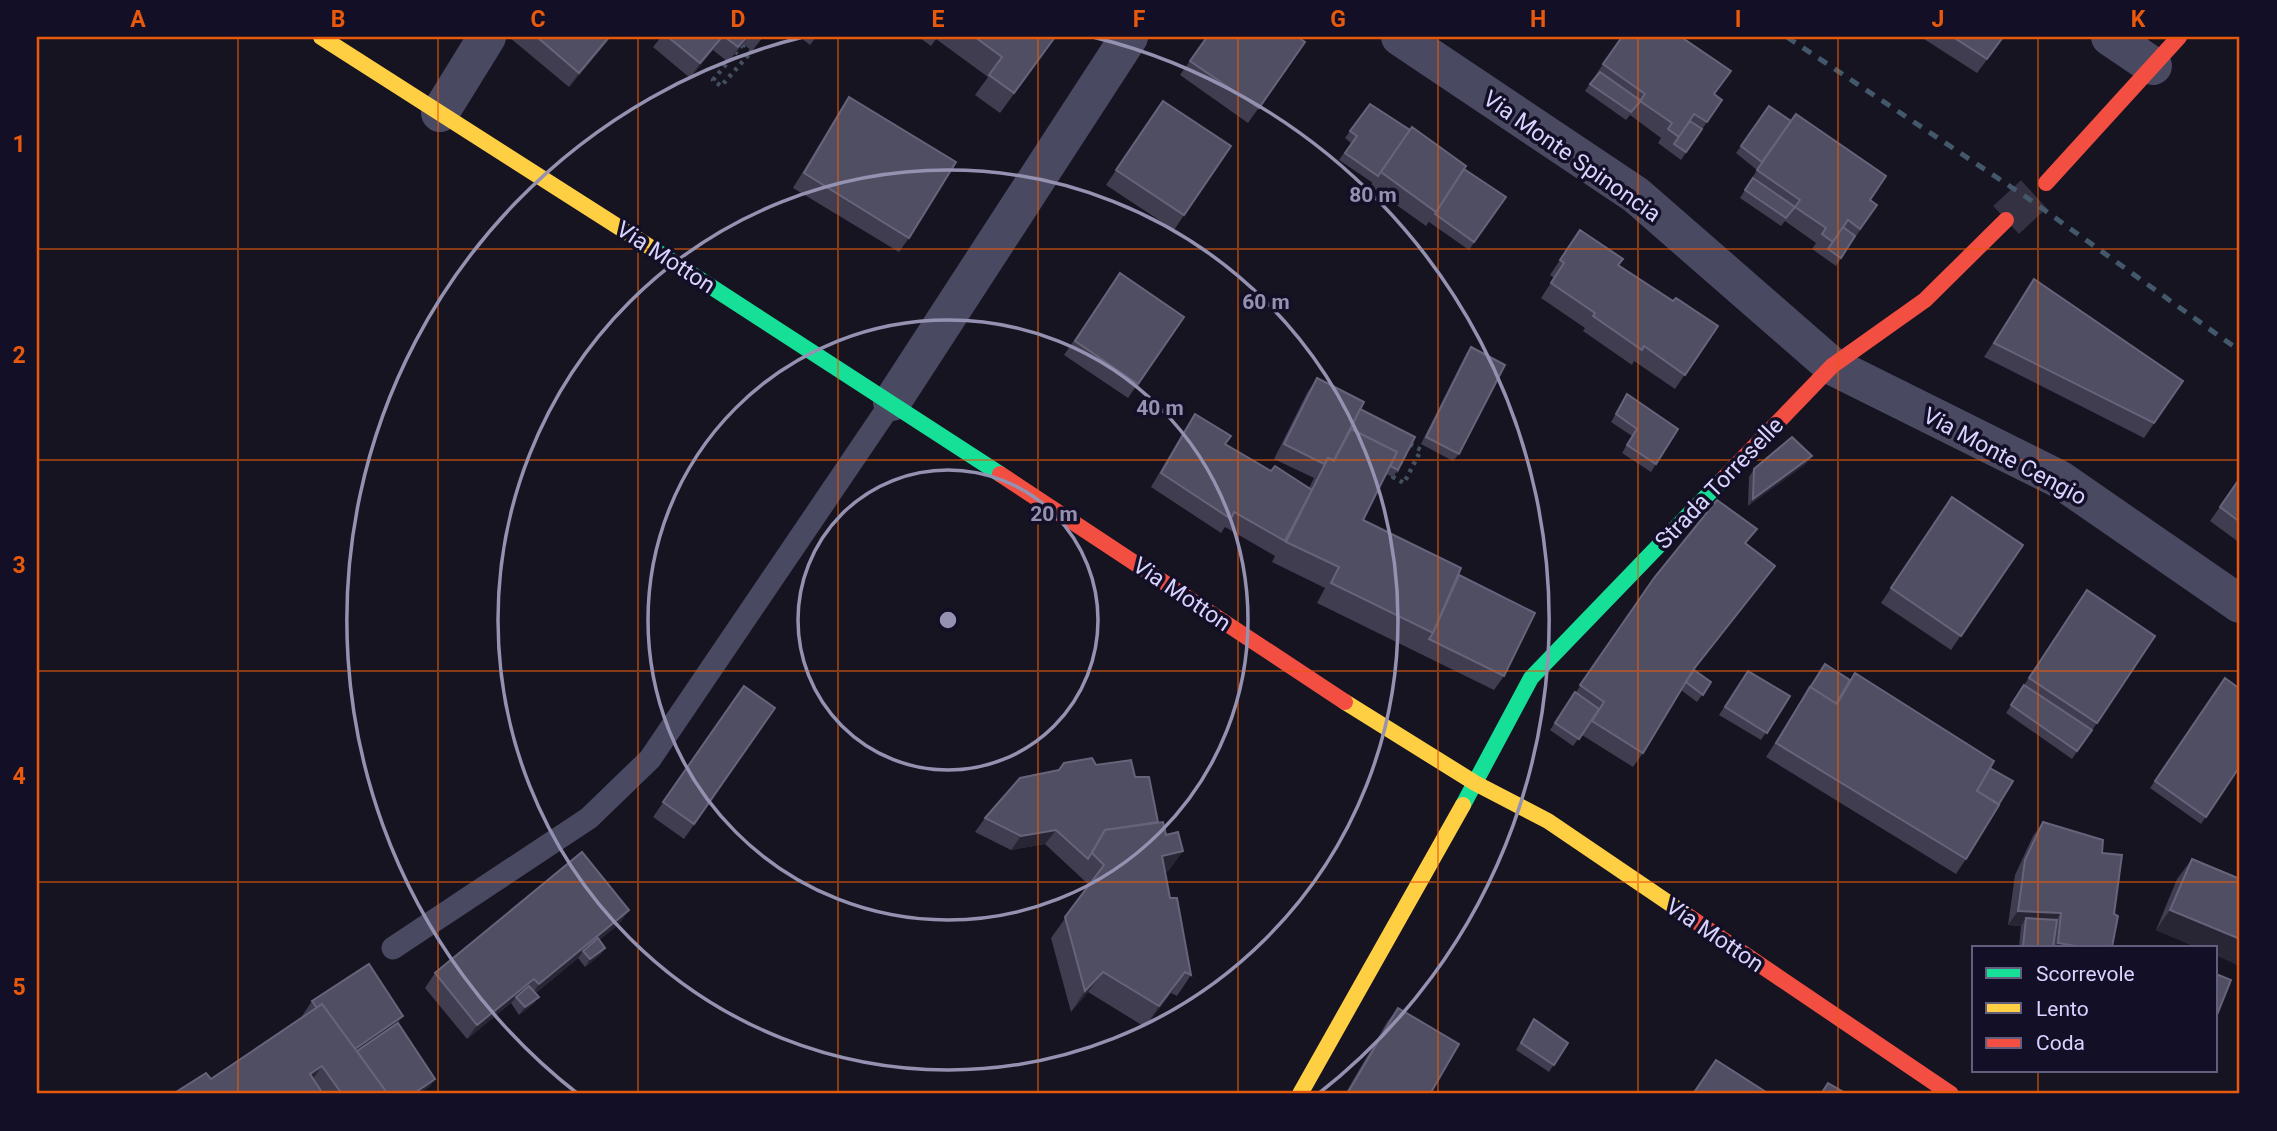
<svg xmlns="http://www.w3.org/2000/svg" width="2277" height="1131" font-family="Roboto,sans-serif">
	<style>
		.lines { fill: none; stroke-linecap: round; stroke-linejoin: round }
		.secondary-tunnel { stroke: #333142; stroke-width: 38; stroke-dasharray: 38 19; stroke-linecap: butt }
		.path { stroke: #44505f; stroke-width: 4.5; stroke-dasharray: 3.5 5; stroke-linecap: butt }
		.lane { stroke: #4a4962; stroke-width: 23 }
		.street { stroke: #4a4962; stroke-width: 38 }
		.fast { stroke: #16e098; stroke-width: 16 }
		.slow { stroke: #ffcf43; stroke-width: 16 }
		.jam { stroke: #f24e42; stroke-width: 16 }
		.rail { stroke: #43596b; stroke-width: 5; stroke-dasharray: 10 9; stroke-linecap: butt }
		.wall { fill: #403d50 }
		.shaded-wall { fill: #282635 }
		.building { fill: #504e63; stroke: #66637b; stroke-width: 2 }
		.grid { fill: none; stroke: #e8590c; stroke-width: 2; stroke-opacity: 0.55 }
		.ring { fill: none; stroke: #9591b1; stroke-width: 3.5 }
		.labels { text-anchor: middle; stroke-width: 7; stroke-linejoin: round; paint-order: stroke }
		.street-label { font-size: 23px; fill: #d9d4ff; stroke: #130f26 }
		.centre { fill: #9591b1; stroke: #130f26; stroke-width: 3.5 }
		.ring-label { font-size: 21px; text-anchor: middle; font-weight: bold; fill: #9591b1; stroke: #130f26; stroke-width: 7; stroke-linejoin: round; paint-order: stroke }
		.neatline { fill: none; stroke: #e8590c; stroke-width: 2.5 }
		.grid-label { font-size: 23px; text-anchor: middle; font-weight: bold; fill: #e8590c }
	</style>
	<rect width="100%" height="100%" fill="#161421"/>
	<g class="lines">
		<polyline class="secondary-tunnel" points="2006,220 2046,183"/>
		<g class="path">
			<polygon points="743,44 752,51 721,86 713,80"/>
			<polygon points="1410,444 1421,450 1404,483 1393,477"/>
		</g>
		<polyline class="lane" points="393,948 589,818 650,759 892,402"/>
		<g class="street">
			<polyline points="1400,37 1636,195 1832,366 2059,479 2240,604"/>
			<polyline points="2110,37 2153,66"/>
			<polyline points="440,113 487,37"/>
			<polyline points="892,402 1129,37"/>
		</g>
		<g class="fast">
			<polyline points="653,249 1000,474"/>
			<polyline points="1463,805 1531,678 1723,479"/>
		</g>
		<g class="slow">
			<polyline points="321,37 653,249"/>
			<polyline points="1345,702 1475,783 1548,821 1688,916"/>
			<polyline points="1300,1094 1463,805"/>
		</g>
		<g class="jam">
			<polyline points="2046,183 2179,37"/>
			<polyline points="1000,474 1345,702"/>
			<polyline points="1723,479 1832,366 1925,300 2006,220"/>
			<polyline points="1688,916 1951,1094"/>
		</g>
		<polyline class="rail" points="1787,37 2029,199 2240,351"/>
	</g>
	<g class="wall">
		<polygon points="509,37 611,37 569,87"/>
		<polygon points="661,37 763,37 752,51 743,44 728,62 713,50 690,78 653,47"/>
		<polygon points="800,37 816,37 810,45"/>
		<polygon points="921,37 1055,37 1000,113 975,95 988,77 936,39 931,46 920,38"/>
		<polygon points="1207,37 1305,42 1248,123 1180,75"/>
		<polygon points="1621,37 1722,100 1681,160 1658,143 1661,138 1630,115 1626,120 1585,91"/>
		<polygon points="1925,37 2004,37 1977,73 1924,39"/>
		<polygon points="849,97 909,238 899,252 793,188 839,112"/>
		<polygon points="1163,101 1231,146 1174,230 1106,185"/>
		<polygon points="1370,104 1410,130 1373,183 1339,160 1351,143 1345,138"/>
		<polygon points="1769,106 1870,200 1877,205 1836,266 1812,249 1816,243 1785,221 1781,226 1740,198 1757,170 1736,153"/>
		<polygon points="1412,127 1464,169 1506,197 1469,250 1429,222 1433,216 1426,226 1370,186"/>
		<polygon points="1580,230 1619,265 1673,301 1718,326 1675,389 1634,361 1632,365 1583,331 1585,328 1541,298 1554,278 1550,275"/>
		<polygon points="1120,273 1184,317 1128,398 1064,355"/>
		<polygon points="2034,279 2183,381 2144,438 1984,357"/>
		<polygon points="1471,347 1459,454 1453,461 1421,444 1466,354"/>
		<polygon points="1317,378 1360,409 1398,470 1393,477 1386,474 1363,520 1459,575 1504,676 1494,690 1317,603 1325,588 1272,562 1275,556 1225,527 1221,533 1151,487 1185,429 1195,414 1225,444 1271,471 1309,488 1314,478 1274,459 1307,393"/>
		<polygon points="1627,394 1678,429 1651,472 1622,453 1632,436 1611,422"/>
		<polygon points="1807,463 1748,506 1749,477 1754,469"/>
		<polygon points="2240,478 2240,543 2210,521"/>
		<polygon points="1952,497 2023,545 1951,650 1881,603"/>
		<polygon points="1746,544 1775,566 1694,670 1711,682 1697,702 1681,690 1643,753 1633,767 1582,735 1591,721 1573,746 1550,730 1654,578"/>
		<polygon points="2076,605 2097,723 2072,759 2006,713"/>
		<polygon points="1825,664 1850,680 1855,673 1990,768 1966,859 1956,874 1766,757"/>
		<polygon points="1748,671 1790,696 1761,740 1719,715"/>
		<polygon points="2225,678 2240,766 2201,824 2150,788"/>
		<polygon points="744,686 775,708 684,839 653,817"/>
		<polygon points="1096,765 1135,777 1158,822 1166,835 1183,851 1168,871 1165,872 1170,898 1191,975 1177,996 1171,993 1145,1027 1088,992 1071,1012 1051,938 1089,885 1045,844 1011,850 975,832 985,818"/>
		<polygon points="2043,822 2102,853 2114,914 2112,947 2019,947 2021,926 2008,925 2015,875 2033,836"/>
		<polygon points="2192,859 2240,966 2216,955 2216,947 2196,947 2156,930 2177,879"/>
		<polygon points="629,910 619,924 599,940 605,948 600,955 585,967 578,958 536,993 539,997 533,1004 519,1015 511,1003 467,1039 425,988 435,973"/>
		<polygon points="312,1001 398,1023 435,1079 430,1086 419,1094 173,1094 211,1079 303,1017 302,1016"/>
		<polygon points="1398,1008 1430,1094 1345,1094 1387,1022"/>
		<polygon points="1534,1019 1568,1043 1549,1072 1516,1050"/>
	</g>
	<g class="shaded-wall">
		<polygon points="609,37 611,37 569,87 579,73"/>
		<polygon points="722,37 713,50 690,78 700,63"/>
		<polygon points="747,37 749,37 743,44 728,62"/>
		<polygon points="1812,456 1807,463 1748,506 1753,499"/>
		<polygon points="1775,566 1764,581 1683,684 1693,670"/>
		<polygon points="1056,830 1045,844 1011,850 1021,836"/>
		<polygon points="1183,851 1168,871 1148,876 1162,856"/>
		<polygon points="629,910 619,924 584,953 583,951 578,958 529,999 539,984"/>
		<polygon points="2170,910 2240,939 2240,966 2216,955 2216,947 2196,947 2156,930"/>
		<polygon points="2018,911 2061,913 2051,928 2026,918 2021,926 2008,925"/>
		<polygon points="2058,943 2081,947 2055,947"/>
		<polygon points="605,948 600,955 585,967 590,959"/>
		<polygon points="1103,972 1088,992 1071,1012 1085,991"/>
		<polygon points="1185,972 1171,993 1145,1027 1159,1006"/>
		<polygon points="534,979 524,993 516,997 511,1003 467,1039 477,1025"/>
		<polygon points="539,997 533,1004 519,1015 525,1007"/>
		<polygon points="403,1016 393,1031 346,1062 349,1053"/>
		<polygon points="322,1066 308,1086 310,1074"/>
		<polygon points="435,1079 430,1086 419,1094 413,1094"/>
	</g>
	<g class="building">
		<polygon points="537,37 609,37 579,73"/>
		<polygon points="668,37 722,37 700,63"/>
		<polygon points="725,37 747,37 738,47"/>
		<polygon points="975,37 1055,37 1014,93 989,75 1002,57"/>
		<polygon points="1207,37 1298,37 1305,42 1259,108 1190,61"/>
		<polygon points="1622,37 1681,37 1731,71 1714,94 1722,100 1707,122 1694,114 1679,137 1668,129 1672,123 1640,101 1645,94 1603,64"/>
		<polygon points="1953,37 2003,37 1987,59"/>
		<polygon points="1600,72 1641,101 1631,112 1590,84"/>
		<polygon points="849,97 956,162 909,238 804,173"/>
		<polygon points="1163,101 1231,146 1184,215 1116,170"/>
		<polygon points="1370,104 1410,130 1378,176 1345,153 1357,136 1350,131"/>
		<polygon points="1769,106 1791,121 1762,162 1741,146"/>
		<polygon points="1796,114 1886,176 1870,200 1877,205 1860,229 1848,220 1833,242 1822,234 1826,228 1795,207 1800,200 1757,170"/>
		<polygon points="1690,121 1702,129 1686,152 1674,144"/>
		<polygon points="1412,127 1466,166 1436,212 1381,172"/>
		<polygon points="1464,169 1506,197 1474,242 1435,214"/>
		<polygon points="1753,178 1795,207 1786,218 1745,190"/>
		<polygon points="1843,227 1855,236 1841,258 1828,249"/>
		<polygon points="1580,230 1623,259 1618,265 1673,301 1676,298 1718,326 1685,375 1644,346 1642,350 1593,316 1595,313 1551,283 1564,263 1560,260"/>
		<polygon points="1120,273 1184,317 1138,384 1075,341"/>
		<polygon points="2034,279 2183,381 2154,423 1994,343"/>
		<polygon points="1471,347 1505,365 1459,454 1426,437"/>
		<polygon points="1317,378 1364,402 1334,460 1328,458 1324,464 1284,444"/>
		<polygon points="1627,394 1678,429 1656,464 1627,445 1637,429 1616,414"/>
		<polygon points="1360,409 1415,437 1398,470 1390,466 1397,452 1351,429 1349,432"/>
		<polygon points="1195,414 1231,436 1225,444 1271,471 1275,466 1312,490 1285,541 1234,512 1231,519 1161,473"/>
		<polygon points="1351,429 1397,452 1363,520 1461,568 1433,633 1331,583 1339,567 1286,542 1328,458 1334,461"/>
		<polygon points="1792,437 1812,456 1753,499 1754,469"/>
		<polygon points="2240,478 2240,522 2220,507"/>
		<polygon points="1952,497 2023,545 1961,636 1891,588"/>
		<polygon points="1717,500 1757,529 1745,543 1775,566 1693,670 1643,753 1592,721 1604,702 1580,685 1654,578"/>
		<polygon points="1459,575 1535,613 1504,676 1429,639 1433,633"/>
		<polygon points="2087,590 2155,636 2097,723 2029,678"/>
		<polygon points="1825,664 1850,680 1836,704 1810,687 1806,694"/>
		<polygon points="1694,670 1711,682 1703,695 1686,682"/>
		<polygon points="1748,671 1790,696 1767,733 1725,707"/>
		<polygon points="1855,673 1994,761 1977,791 1999,805 1966,859 1776,743 1810,687 1837,704"/>
		<polygon points="2225,678 2240,689 2240,766 2206,817 2155,781"/>
		<polygon points="2024,685 2092,730 2077,751 2011,705"/>
		<polygon points="744,686 775,708 694,824 663,802"/>
		<polygon points="1575,692 1599,709 1579,739 1555,723"/>
		<polygon points="1092,758 1096,765 1131,760 1135,777 1149,777 1158,822 1105,830 1088,859 1056,830 1021,836 985,818 1020,778 1059,770 1064,763"/>
		<polygon points="1990,768 2013,781 1999,804 1977,791"/>
		<polygon points="1163,822 1166,835 1178,832 1183,851 1162,856 1170,898 1177,898 1191,975 1185,972 1159,1006 1103,972 1085,991 1065,917 1104,865 1092,853 1105,830"/>
		<polygon points="2043,822 2103,840 2102,853 2122,855 2114,914 2118,916 2112,947 2081,947 2058,943 2061,913 2018,911 2025,860"/>
		<polygon points="582,852 629,910 539,984 534,979 477,1025 435,973"/>
		<polygon points="2192,859 2240,879 2240,939 2170,910"/>
		<polygon points="2026,918 2057,920 2053,947 2023,947"/>
		<polygon points="598,938 605,948 590,959 583,951"/>
		<polygon points="369,964 403,1016 355,1049 322,1004 317,1008 312,1001"/>
		<polygon points="2216,974 2231,980 2216,1017"/>
		<polygon points="529,986 539,997 525,1007 516,997"/>
		<polygon points="322,1004 388,1094 342,1094 322,1066 310,1074 323,1094 173,1094 206,1073 211,1079"/>
		<polygon points="1398,1008 1459,1044 1430,1094 1347,1094"/>
		<polygon points="1534,1019 1568,1043 1554,1065 1521,1043"/>
		<polygon points="398,1023 435,1079 413,1094 388,1094 357,1051"/>
		<polygon points="1716,1060 1769,1094 1693,1094"/>
		<polygon points="1828,1083 1847,1094 1821,1094"/>
	</g>
	<path class="grid" d="M238 37V1094M438 37V1094M638 37V1094M838 37V1094M1038 37V1094M1238 37V1094M1438 37V1094M1638 37V1094M1838 37V1094M2038 37V947M37 249H2240M37 460H2240M37 671H2240M37 882H2240M2038 1070V1094"/>
	<g class="ring">
		<circle cx="948" cy="620" r="150"/>
		<circle cx="948" cy="620" r="300"/>
		<circle cx="948" cy="620" r="450"/>
		<path d="M578 1094A601 601 0 0 1 803 37M1093 37A601 601 0 0 1 1318 1094"/>
	</g>
	<g class="labels">
		<g class="street-label">
			<text transform="translate(1572 156) rotate(35)" y="8">Via Monte Spinoncia</text>
			<text transform="translate(666 257) rotate(33)" y="8">Via Motton</text>
			<text transform="translate(2005 456) rotate(28)" y="8">Via Monte Cengio</text>
			<text transform="translate(1719 483) rotate(-46)" y="8">Strada Torreselle</text>
			<text transform="translate(1182 594) rotate(34)" y="8">Via Motton</text>
			<text transform="translate(1715 935) rotate(34)" y="8">Via Motton</text>
		</g>
	</g>
	<circle cx="948" cy="620" r="10" class="centre"/>
	<g class="ring-label">
		<text x="1373" y="202">80 m</text>
		<text x="1266" y="309">60 m</text>
		<text x="1160" y="415">40 m</text>
		<text x="1054" y="521">20 m</text>
	</g>
	<rect width="2277" height="1131" fill="none" stroke="#130f26" stroke-width="77"/>
	<rect x="1972" y="946" width="245" height="126" fill="#130f26" stroke="#625e7d" stroke-width="2"/>
	<rect x="1986" y="968" width="35" height="10" fill="#16e098" stroke="#625e7d" stroke-width="2"/>
	<text x="2036" y="981" font-size="21" fill="#d9d4ff">Scorrevole</text>
	<rect x="1986" y="1003" width="35" height="10" fill="#ffcf43" stroke="#625e7d" stroke-width="2"/>
	<text x="2036" y="1016" font-size="21" fill="#d9d4ff">Lento</text>
	<rect x="1986" y="1038" width="35" height="10" fill="#f24e42" stroke="#625e7d" stroke-width="2"/>
	<text x="2036" y="1050" font-size="21" fill="#d9d4ff">Coda</text>
	<rect x="38" y="38" width="2200" height="1054" class="neatline"/>
	<g class="grid-label">
		<text x="138" y="27">A</text>
		<text x="338" y="27">B</text>
		<text x="538" y="27">C</text>
		<text x="738" y="27">D</text>
		<text x="938" y="27">E</text>
		<text x="1139" y="27">F</text>
		<text x="1338" y="27">G</text>
		<text x="1538" y="27">H</text>
		<text x="1738" y="27">I</text>
		<text x="1938" y="27">J</text>
		<text x="2138" y="27">K</text>
		<text x="19" y="152">1</text>
		<text x="19" y="363">2</text>
		<text x="19" y="573">3</text>
		<text x="19" y="784">4</text>
		<text x="19" y="995">5</text>
	</g>
</svg>
